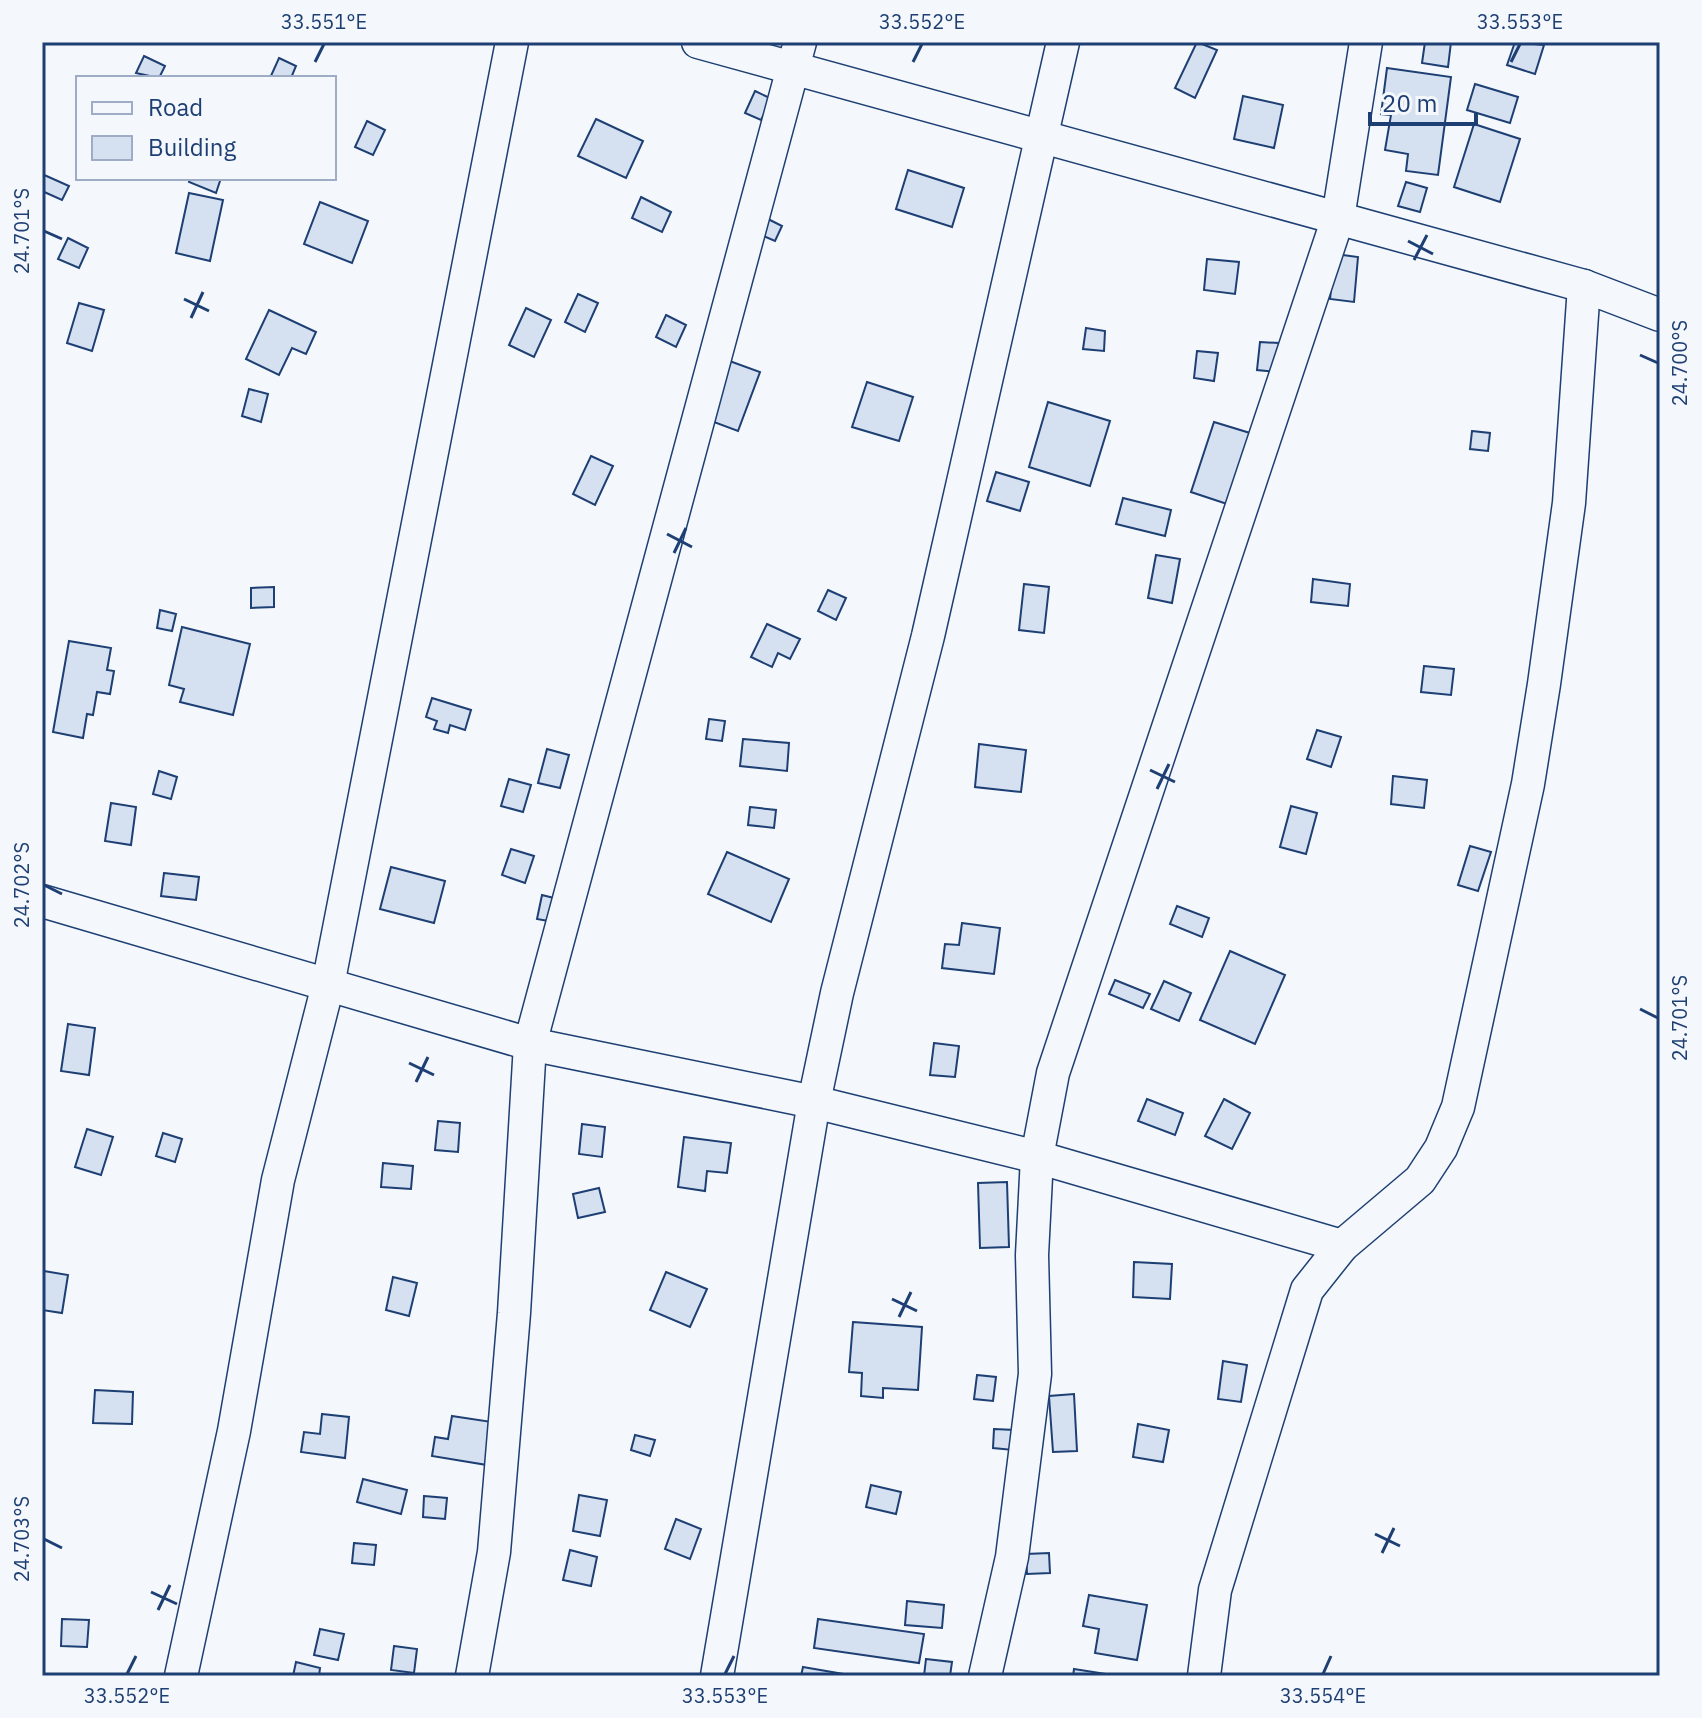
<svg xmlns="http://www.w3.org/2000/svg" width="1702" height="1718" font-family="'IBM Plex Sans',sans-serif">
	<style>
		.building { fill: #d5e0f0; stroke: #1d3f73; stroke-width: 2 }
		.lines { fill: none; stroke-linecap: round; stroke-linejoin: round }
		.minor-casing { stroke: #1d3f73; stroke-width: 35 }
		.minor { stroke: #f4f7fb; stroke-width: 32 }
		.ticks { fill: none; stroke: #1d3f73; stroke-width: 3 }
		.neatline { fill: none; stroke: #1d3f73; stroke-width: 3 }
		.ticks-label { font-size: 20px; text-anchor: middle; fill: #1d3f73 }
	</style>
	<rect width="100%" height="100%" fill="#f4f7fb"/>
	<g class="building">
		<polygon points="1197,42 1217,50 1195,98 1175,88"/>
		<polygon points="1425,42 1451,42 1448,67 1422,63"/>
		<polygon points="1515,42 1544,45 1535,74 1507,65"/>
		<polygon points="144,56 165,66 159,78 136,73"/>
		<polygon points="279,58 296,66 291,78 270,78"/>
		<polygon points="1387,68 1451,77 1438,175 1406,171 1408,154 1385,150 1391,115 1381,114"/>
		<polygon points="1475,84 1518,97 1510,123 1467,110"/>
		<polygon points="755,91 772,99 761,120 745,113"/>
		<polygon points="1243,96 1283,105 1274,148 1234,139"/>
		<polygon points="596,119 643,141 626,178 578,156"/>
		<polygon points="367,121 385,130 373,155 355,147"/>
		<polygon points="1474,124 1520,139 1500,202 1454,187"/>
		<polygon points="908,170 964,188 952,227 896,209"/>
		<polygon points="42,174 69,186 62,200 42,191"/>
		<polygon points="190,178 221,178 216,193 189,182"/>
		<polygon points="1406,182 1427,188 1420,212 1398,206"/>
		<polygon points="189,193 223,200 210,261 176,253"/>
		<polygon points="641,197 671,212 662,232 632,218"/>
		<polygon points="320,202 368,221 352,263 304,244"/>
		<polygon points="768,219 782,226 775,241 761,235"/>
		<polygon points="68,238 88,248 79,268 58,259"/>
		<polygon points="1335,254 1358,257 1354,302 1330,299"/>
		<polygon points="1207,259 1239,262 1235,294 1204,290"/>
		<polygon points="578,294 598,303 585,332 565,322"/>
		<polygon points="79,303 104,310 92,351 67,343"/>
		<polygon points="526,308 551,320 534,357 509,345"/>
		<polygon points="269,310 316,332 306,354 292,348 279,375 246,359"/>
		<polygon points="666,315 686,325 676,347 656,337"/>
		<polygon points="1086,328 1105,331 1104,351 1083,349"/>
		<polygon points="1260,342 1279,343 1276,372 1257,370"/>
		<polygon points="1197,351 1218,353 1214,381 1194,378"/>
		<polygon points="724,359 760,372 738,431 703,418"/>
		<polygon points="867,382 913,397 899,441 852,427"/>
		<polygon points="249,389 268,394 261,422 242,416"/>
		<polygon points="1048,402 1110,421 1090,486 1029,467"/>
		<polygon points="1214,422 1250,433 1227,504 1191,492"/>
		<polygon points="1472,431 1490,433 1488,451 1470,449"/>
		<polygon points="591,456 613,466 595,505 573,494"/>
		<polygon points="996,472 1029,482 1020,511 987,501"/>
		<polygon points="1123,498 1171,510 1165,536 1116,524"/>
		<polygon points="1156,555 1180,559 1172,603 1148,598"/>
		<polygon points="1313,579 1350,584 1348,606 1311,602"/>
		<polygon points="1024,584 1049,587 1044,633 1019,630"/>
		<polygon points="274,587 274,607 251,608 251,588"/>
		<polygon points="828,590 846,598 836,620 818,611"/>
		<polygon points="160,610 176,614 172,631 157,628"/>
		<polygon points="767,624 800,639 790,659 778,653 772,667 751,657"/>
		<polygon points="182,627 250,644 233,715 180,702 184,689 169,685"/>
		<polygon points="69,641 111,648 107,670 114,671 110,694 97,692 93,715 87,714 83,738 53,732"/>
		<polygon points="1424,666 1454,669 1451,695 1421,692"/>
		<polygon points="432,698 471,710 465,730 450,725 448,733 434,729 437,721 426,717"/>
		<polygon points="709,719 725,721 722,741 706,739"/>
		<polygon points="1317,730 1341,737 1331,767 1307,759"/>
		<polygon points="743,739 789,743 787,771 740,766"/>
		<polygon points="979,744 1026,750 1021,792 975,787"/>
		<polygon points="547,749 569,755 560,788 538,783"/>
		<polygon points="159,771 177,777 171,799 153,794"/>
		<polygon points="1393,776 1427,780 1424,808 1391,804"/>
		<polygon points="509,779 531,785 523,812 501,806"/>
		<polygon points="111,803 136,807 131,845 105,841"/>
		<polygon points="1291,806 1317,813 1306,854 1280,847"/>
		<polygon points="750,807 776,810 774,828 748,825"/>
		<polygon points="1470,846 1491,852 1478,891 1458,885"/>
		<polygon points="511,849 534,856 525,883 502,875"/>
		<polygon points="727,852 789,879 771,922 708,894"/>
		<polygon points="391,867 445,881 434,923 380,909"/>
		<polygon points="164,873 199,877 196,900 161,896"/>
		<polygon points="542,895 558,899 554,922 537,919"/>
		<polygon points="1177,906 1209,918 1202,937 1170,924"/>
		<polygon points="962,923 1000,928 994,974 942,968 945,944 959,945"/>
		<polygon points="1230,951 1285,975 1255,1044 1200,1020"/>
		<polygon points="1115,980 1150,994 1143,1008 1109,994"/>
		<polygon points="1164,981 1191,993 1179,1021 1151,1009"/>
		<polygon points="68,1024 95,1028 89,1075 61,1071"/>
		<polygon points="934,1043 959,1046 955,1077 930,1075"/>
		<polygon points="1147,1099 1183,1113 1175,1135 1138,1121"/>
		<polygon points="1224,1099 1250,1113 1232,1149 1205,1136"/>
		<polygon points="438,1121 460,1123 458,1152 435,1150"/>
		<polygon points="582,1124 605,1127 602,1157 579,1154"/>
		<polygon points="87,1129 113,1137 101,1175 75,1167"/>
		<polygon points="163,1133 182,1139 175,1162 156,1156"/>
		<polygon points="684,1137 731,1143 727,1173 707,1171 705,1191 678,1187"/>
		<polygon points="383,1163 413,1166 411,1189 381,1187"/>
		<polygon points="1007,1182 1009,1247 980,1248 978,1183"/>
		<polygon points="599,1188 605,1212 578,1218 573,1194"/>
		<polygon points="1134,1262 1172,1264 1170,1299 1133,1297"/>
		<polygon points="44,1271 68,1275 62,1313 42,1310"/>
		<polygon points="666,1272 707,1289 690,1327 650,1310"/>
		<polygon points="393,1277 417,1283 409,1316 386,1310"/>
		<polygon points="853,1322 922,1327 918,1390 883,1388 883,1398 861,1396 862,1373 849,1372"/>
		<polygon points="1223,1361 1247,1365 1241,1402 1218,1399"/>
		<polygon points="977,1375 996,1377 993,1401 974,1399"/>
		<polygon points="95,1390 133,1392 132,1424 93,1423"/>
		<polygon points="1074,1394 1077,1451 1053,1452 1049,1396"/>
		<polygon points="322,1414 349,1417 345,1458 301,1452 304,1432 320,1434"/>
		<polygon points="452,1416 492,1422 487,1465 432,1456 435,1437 448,1439"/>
		<polygon points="1138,1424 1169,1430 1163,1462 1133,1457"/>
		<polygon points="994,1429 1015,1430 1013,1450 993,1448"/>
		<polygon points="635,1435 655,1440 650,1456 631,1450"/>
		<polygon points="363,1479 407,1490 401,1514 357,1502"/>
		<polygon points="871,1485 901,1492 896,1514 866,1507"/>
		<polygon points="579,1495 607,1500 600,1536 573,1531"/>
		<polygon points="424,1496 447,1498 445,1519 423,1517"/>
		<polygon points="676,1519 701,1529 690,1559 665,1549"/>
		<polygon points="354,1543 376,1545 374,1565 352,1563"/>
		<polygon points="570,1550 597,1557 591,1586 563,1580"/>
		<polygon points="1049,1553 1050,1573 1027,1574 1026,1554"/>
		<polygon points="1089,1595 1147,1605 1137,1660 1095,1653 1099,1629 1083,1626"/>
		<polygon points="907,1601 944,1605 942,1628 905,1625"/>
		<polygon points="62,1619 89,1620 87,1647 61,1646"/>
		<polygon points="818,1619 924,1634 919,1663 814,1648"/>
		<polygon points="320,1629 344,1634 338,1660 314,1655"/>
		<polygon points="394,1646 417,1649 414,1673 391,1670"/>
		<polygon points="926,1659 952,1662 950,1676 924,1676"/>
		<polygon points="296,1662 320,1668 319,1676 293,1676"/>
		<polygon points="803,1667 849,1675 848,1676 801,1676"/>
		<polygon points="1074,1669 1106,1674 1105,1676 1073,1676"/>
	</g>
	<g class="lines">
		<defs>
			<g id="minor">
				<polyline points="698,42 1584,286 1660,315"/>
				<polyline points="42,901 530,1044 814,1102 1037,1157 1342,1246"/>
				<polyline points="181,1676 234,1431 278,1180 328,985 512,42"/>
				<polyline points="472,1676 494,1552 514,1313 530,1044 800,42"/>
				<polyline points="717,1676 814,1102 837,993 928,636 1063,42"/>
				<polyline points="985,1676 1012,1557 1035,1374 1032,1255 1037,1157 1053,1073 1338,218 1366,42"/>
				<polyline points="1204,1676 1215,1590 1307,1290 1342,1246 1420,1180 1441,1148 1458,1107 1528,784 1544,684 1569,503 1584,286"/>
			</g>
		</defs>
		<use href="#minor" class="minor-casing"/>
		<use href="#minor" class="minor"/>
	</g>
	<path class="ticks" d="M315 62 324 44M913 62 922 44M1511 62 1520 44M44 231 62 239M1408 241 1433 254M1414 260 1427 235M184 299 209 311M191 318 203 292M1640 355 1658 363M667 534 692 547M674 553 686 528M1150 770 1175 782M1157 789 1169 764M44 885 62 894M1640 1009 1658 1018M409 1063 434 1075M416 1082 428 1057M892 1299 917 1311M899 1317 911 1292M1375 1534 1400 1546M44 1539 62 1548M1382 1553 1394 1528M151 1592 177 1604M158 1610 170 1585M127 1674 136 1656M725 1674 734 1656M1323 1674 1331 1656"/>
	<rect width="1702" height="1718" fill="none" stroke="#f4f7fb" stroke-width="88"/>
	<rect x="76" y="76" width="260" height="104" fill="#f4f7fb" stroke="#9eadc5" stroke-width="2"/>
	<rect x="92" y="102" width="40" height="12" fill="#f4f7fb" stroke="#9eadc5" stroke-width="2"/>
	<text x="148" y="116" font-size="24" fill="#1d3f73">Road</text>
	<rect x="92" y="136" width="40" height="24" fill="#d5e0f0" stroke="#9eadc5" stroke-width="2"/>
	<text x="148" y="156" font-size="24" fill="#1d3f73">Building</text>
	<path d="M1370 112v12h106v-12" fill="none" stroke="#1d3f73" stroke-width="4"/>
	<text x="1382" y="112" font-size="24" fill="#1d3f73" stroke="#f4f7fb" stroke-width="6" paint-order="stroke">20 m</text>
	<rect x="44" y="44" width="1614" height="1630" class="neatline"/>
	<g class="ticks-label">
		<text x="324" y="29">33.551°E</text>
		<text x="922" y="29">33.552°E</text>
		<text x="1520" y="29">33.553°E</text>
		<text transform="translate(22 231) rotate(-90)" y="7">24.701°S</text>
		<text transform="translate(1680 363) rotate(-90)" y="7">24.700°S</text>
		<text transform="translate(22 885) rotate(-90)" y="7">24.702°S</text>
		<text transform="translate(1680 1018) rotate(-90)" y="7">24.701°S</text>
		<text transform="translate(22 1539) rotate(-90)" y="7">24.703°S</text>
		<text x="127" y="1703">33.552°E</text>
		<text x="725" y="1703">33.553°E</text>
		<text x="1323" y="1703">33.554°E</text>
	</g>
</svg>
